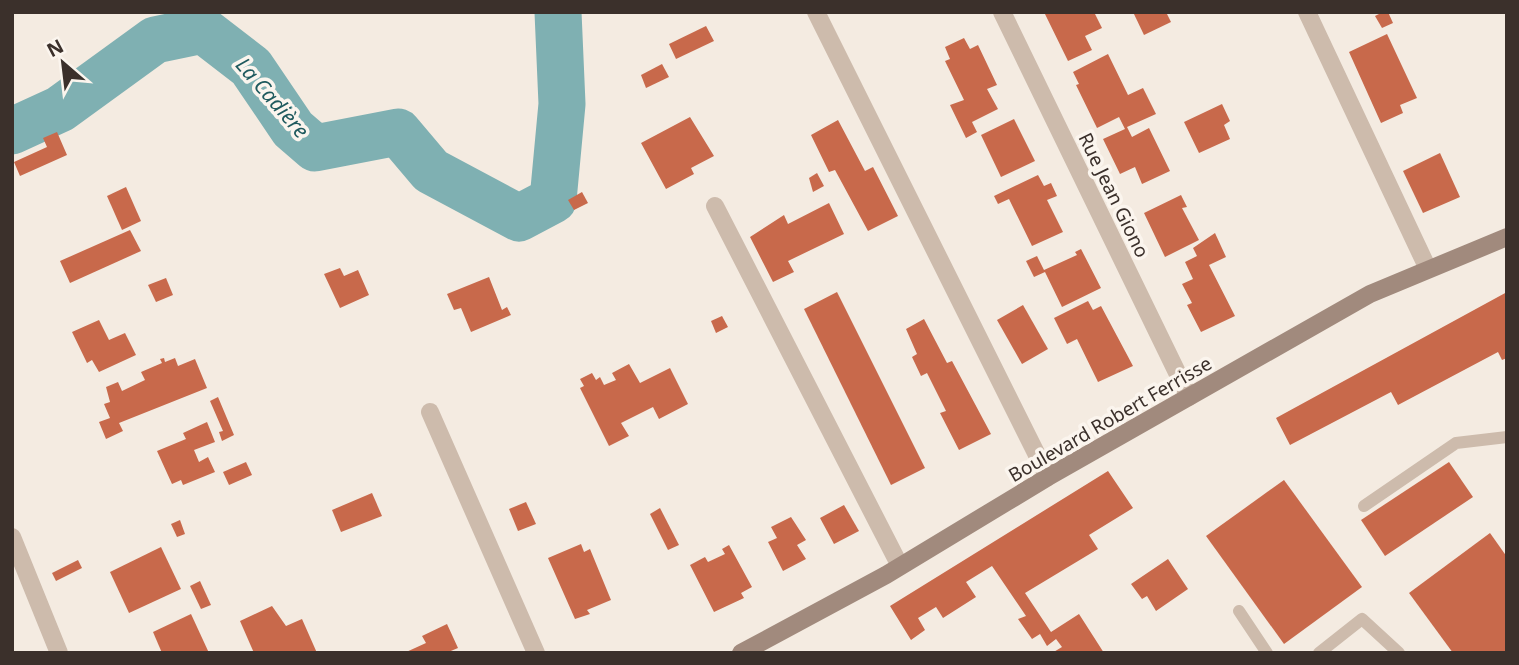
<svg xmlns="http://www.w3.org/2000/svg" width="1519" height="665" font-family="'Noto Sans',sans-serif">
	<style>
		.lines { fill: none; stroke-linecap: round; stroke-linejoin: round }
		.river { stroke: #7fb0b2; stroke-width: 47 }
		.building { fill: #c8694b }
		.service { stroke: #cdbbac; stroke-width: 12 }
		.minor { stroke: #cdbbac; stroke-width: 18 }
		.secondary { stroke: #a18a7d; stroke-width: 18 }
		.labels { text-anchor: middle; stroke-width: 7; stroke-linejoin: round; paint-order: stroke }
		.street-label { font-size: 19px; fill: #3b302b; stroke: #fbf5ee }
		.water-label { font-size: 21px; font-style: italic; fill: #1f5a5e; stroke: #fbf5ee }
	</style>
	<rect width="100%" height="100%" fill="#f4ebe1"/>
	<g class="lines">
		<polyline class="river" points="12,131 60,109 155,40 203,30 251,67 293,129 315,148 398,132 431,171 519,218 553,200 562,104 558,12"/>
	</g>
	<g class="building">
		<polygon points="1044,12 1094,12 1102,28 1085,36 1092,50 1068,61"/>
		<polygon points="1133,12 1166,12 1171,22 1144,35"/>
		<polygon points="1383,12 1388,12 1393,23 1382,28 1375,16"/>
		<polygon points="706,26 714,41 676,59 669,44"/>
		<polygon points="1387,34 1417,98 1400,105 1403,113 1381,123 1349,52"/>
		<polygon points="964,38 970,49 978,45 997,85 987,89 998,109 972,122 977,132 966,138 950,105 964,100 945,61 950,59 945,47"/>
		<polygon points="1108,54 1128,95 1143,88 1156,114 1127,127 1132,137 1149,128 1170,171 1142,184 1135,167 1120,174 1103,139 1125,129 1119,117 1097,128 1076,85 1079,84 1073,72"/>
		<polygon points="662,64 669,77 646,88 641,75"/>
		<polygon points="1222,104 1230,121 1224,125 1230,139 1199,153 1184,122"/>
		<polygon points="690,117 714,156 691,168 694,174 666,189 641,143"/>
		<polygon points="1014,119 1035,161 1001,177 981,135"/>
		<polygon points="838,120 865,171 873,167 898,216 868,231 835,170 829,172 811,135"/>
		<polygon points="57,132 67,155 20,176 14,162 47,147 43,138"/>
		<polygon points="1440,153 1460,197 1423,213 1403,171"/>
		<polygon points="817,173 824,186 813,192 809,178"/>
		<polygon points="1038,175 1044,186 1051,183 1057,196 1047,200 1063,232 1032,246 1009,199 998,204 994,196"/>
		<polygon points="126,187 141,221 122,230 107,196"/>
		<polygon points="582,192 588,203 574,210 568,200"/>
		<polygon points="1181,195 1187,207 1182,208 1199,240 1165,257 1144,213"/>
		<polygon points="829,203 844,234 788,261 794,272 773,282 750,237 784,215 788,224"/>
		<polygon points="130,230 141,251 70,283 60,261"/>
		<polygon points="1215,233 1226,257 1209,265 1235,316 1201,332 1187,305 1192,303 1182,284 1193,279 1185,262 1197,256 1193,248"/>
		<polygon points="1081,249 1101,288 1062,307 1045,272 1034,277 1026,261 1037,256 1044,270 1077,255 1075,252"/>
		<polygon points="340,268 344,276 358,270 369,295 340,308 324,274"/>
		<polygon points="489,277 502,310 507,307 511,315 471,332 461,308 454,310 447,294"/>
		<polygon points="166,278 173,295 156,302 148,285"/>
		<polygon points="837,292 925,468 891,485 804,309"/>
		<polygon points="1507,292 1507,358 1502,360 1498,352 1398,405 1391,392 1290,445 1276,418"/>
		<polygon points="1088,301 1093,310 1101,306 1133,366 1098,382 1077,339 1067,344 1054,318"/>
		<polygon points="1023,305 1048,349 1022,364 997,320"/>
		<polygon points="722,316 728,327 716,333 711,321"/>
		<polygon points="924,319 947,363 952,361 991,434 959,450 940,413 946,411 927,373 921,376 912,357 917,354 906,329"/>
		<polygon points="99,320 109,340 125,333 136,355 99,372 92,360 87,363 72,332"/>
		<polygon points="164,358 165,362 175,358 178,366 195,359 207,388 119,423 123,431 106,439 99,422 110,418 104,404 110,402 106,387 118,382 122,391 145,380 141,372 162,363 160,359"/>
		<polygon points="629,364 640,383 670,368 688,404 659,419 653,407 621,423 629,436 609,446 580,388 584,386 580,379 592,373 596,380 600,377 604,385 616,380 612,373"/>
		<polygon points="218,397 234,435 222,441 219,432 223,431 210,401"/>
		<polygon points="207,422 215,442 194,450 199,462 208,457 215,472 183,485 181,480 172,484 157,451 186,439 183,433"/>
		<polygon points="246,462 252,475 229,485 223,472"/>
		<polygon points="1449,462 1473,497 1385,556 1361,520"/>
		<polygon points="1108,471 1133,508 1089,535 1098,549 1025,593 1051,632 1079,614 1104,653 1052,653 1062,647 1056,639 1047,646 1040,634 1032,639 1018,619 1026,616 992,566 966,582 976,597 943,618 936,607 918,618 925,630 911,640 890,606"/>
		<polygon points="1284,480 1362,587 1284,644 1206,536"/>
		<polygon points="372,493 382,516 341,532 332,510"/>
		<polygon points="526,502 536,524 518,531 509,509"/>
		<polygon points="844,505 859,531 834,544 820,518"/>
		<polygon points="660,508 679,545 668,550 650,514"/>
		<polygon points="791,517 806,540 797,545 806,559 783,571 768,542 777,538 771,527"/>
		<polygon points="180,520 185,534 177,537 171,524"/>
		<polygon points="1490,533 1507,557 1507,653 1453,653 1409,593"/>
		<polygon points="581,544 584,552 590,549 611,600 587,610 590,614 575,619 548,558"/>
		<polygon points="729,545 752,587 741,593 744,598 714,612 690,565 705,557 708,562 725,554 722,549"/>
		<polygon points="161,547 181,589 129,613 110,572"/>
		<polygon points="1168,559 1188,589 1156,611 1147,596 1142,599 1131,584"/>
		<polygon points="78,560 82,568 56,581 52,573"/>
		<polygon points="200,581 211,605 201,609 190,586"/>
		<polygon points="272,606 286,626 302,619 317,653 254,653 240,621"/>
		<polygon points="191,614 209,653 162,653 153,632"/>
		<polygon points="447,624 458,648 446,653 404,653 426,643 422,636"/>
	</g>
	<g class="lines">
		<g class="service">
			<polyline points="1364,506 1456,443 1507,437"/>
			<polyline points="1239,611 1267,653"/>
			<polyline points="1319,653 1362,619 1399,653"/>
		</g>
		<g class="minor">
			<polyline points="816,12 1048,477"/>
			<polyline points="1002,12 1189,397"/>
			<polyline points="1307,12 1428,269"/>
			<polyline points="715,206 900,566"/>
			<polyline points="430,412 536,653"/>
			<polyline points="12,537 59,653"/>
		</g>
		<polyline class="secondary" points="741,653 886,575 1048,477 1370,294 1507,237"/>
	</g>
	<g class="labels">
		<g class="street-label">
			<text transform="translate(1114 195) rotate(64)" y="7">Rue Jean Giono</text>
			<text transform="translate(1110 419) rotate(-30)" y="7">Boulevard Robert Ferrisse</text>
		</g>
		<g class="water-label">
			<text transform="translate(272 98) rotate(49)" y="7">La Cadière</text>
		</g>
	</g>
	<rect width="1519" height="665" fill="none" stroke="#3b302b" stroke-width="28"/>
	<g transform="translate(63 63) rotate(332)" stroke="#fbf5ee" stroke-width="5" paint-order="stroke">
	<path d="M0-5L12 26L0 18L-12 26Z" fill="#3b302b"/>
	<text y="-10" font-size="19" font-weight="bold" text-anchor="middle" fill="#3b302b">N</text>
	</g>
</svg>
